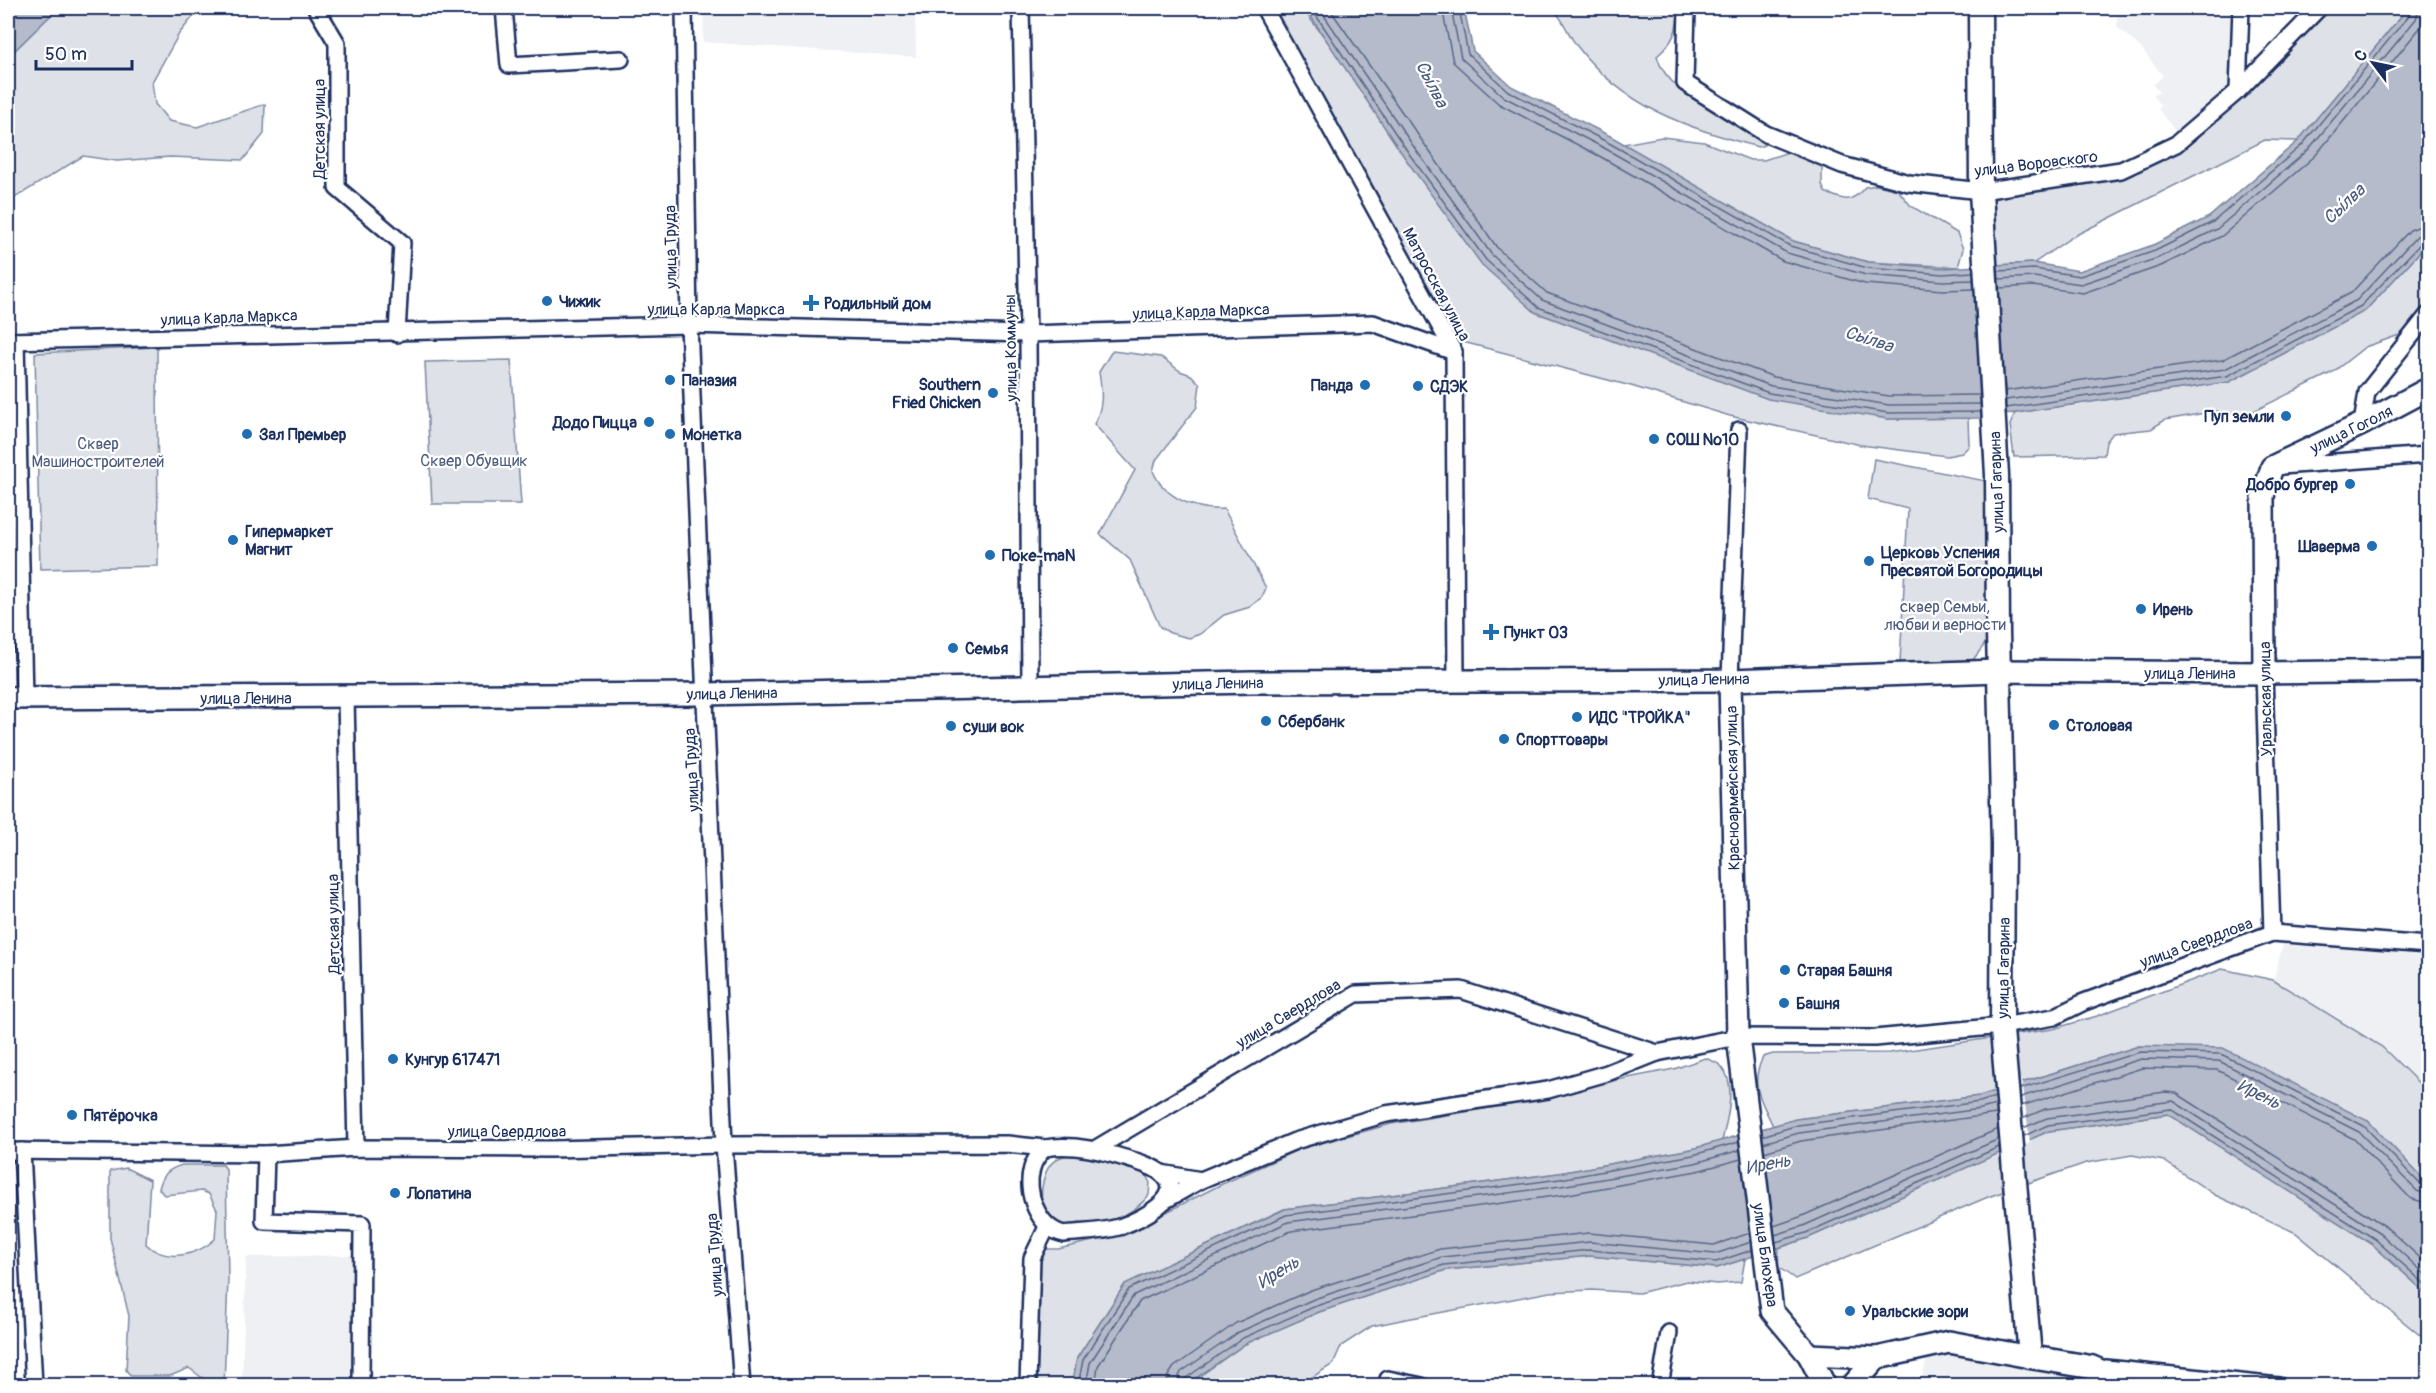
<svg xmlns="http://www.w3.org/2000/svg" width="2436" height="1393" font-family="Pangolin,sans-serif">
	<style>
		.built { fill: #eff0f4 }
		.green { fill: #dee1e7; stroke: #7c88a2; stroke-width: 1.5 }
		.water { fill: #b5bbca; stroke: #77839f; stroke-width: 1.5 }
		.pier { fill: #fff }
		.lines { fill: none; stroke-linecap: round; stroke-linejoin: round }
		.shore { stroke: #596789; stroke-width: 1.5 }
		.street-casing { stroke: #1b2f5e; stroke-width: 20 }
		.secondary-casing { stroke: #1b2f5e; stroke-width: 26 }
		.primary-casing { stroke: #1b2f5e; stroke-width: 27 }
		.street { stroke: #fff; stroke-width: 15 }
		.secondary { stroke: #fff; stroke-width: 21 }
		.primary { stroke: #fff; stroke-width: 22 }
		.poi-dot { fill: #1f6fb2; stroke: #fff; stroke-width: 2 }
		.labels { text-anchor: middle; stroke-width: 4.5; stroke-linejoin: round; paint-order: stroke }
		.street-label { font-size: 16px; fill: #1b2f5e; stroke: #fff }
		.poi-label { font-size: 16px; font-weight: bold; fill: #1b2f5e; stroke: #fff; text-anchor: start }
		.park-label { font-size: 16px; fill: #4c5c80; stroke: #fff }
		.water-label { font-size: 18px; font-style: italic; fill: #49597e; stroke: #fff }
	</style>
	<rect width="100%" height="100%" fill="#fff"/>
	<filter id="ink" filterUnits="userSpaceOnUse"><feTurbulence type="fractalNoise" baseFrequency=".0167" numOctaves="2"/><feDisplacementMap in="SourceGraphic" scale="12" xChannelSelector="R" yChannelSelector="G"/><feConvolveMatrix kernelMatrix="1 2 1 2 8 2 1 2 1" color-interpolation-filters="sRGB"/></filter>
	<g filter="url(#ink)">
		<g class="built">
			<polygon points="704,8 915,8 916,57 703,42"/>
			<polygon points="2117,8 2238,8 2236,90 2175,131 2158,109 2161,106 2153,96 2159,92 2153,85 2163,76 2142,49 2117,27"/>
			<polygon points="2284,941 2428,951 2428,1092 2382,1047 2273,980"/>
			<polygon points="356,1255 357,1385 242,1386 246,1257"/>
			<polygon points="1929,1353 1993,1358 2103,1380 2115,1386 1919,1386"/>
		</g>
		<g class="green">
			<polygon points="58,8 200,8 179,34 152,82 155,104 169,121 197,127 265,104 264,134 243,160 170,157 117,161 83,156 8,202 8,57"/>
			<polygon points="1269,8 1305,8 1308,16 1535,312 1642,350 1888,419 1968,418 1969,446 1962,453 1947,456 1861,445 1730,416 1631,386 1463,342 1445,319 1366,174 1292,57"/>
			<path d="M1552 8H1679C1677 30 1675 41 1657 56 1669 104 1743 109 1764 145L1758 147C1686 127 1624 108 1577 46 1567 33 1564 19 1552 8Z"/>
			<polygon points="2326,8 2408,8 2298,141 2265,140 2072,237 2034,263 1995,265 1986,193 2052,183 2158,152"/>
			<path d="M1662 137 1704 142 1750 160H1764L1794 150 1817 159 1822 165V185L1825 192C1844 201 1851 204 1865 187L1877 185 1898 190 1911 206 1957 233 1963 249 1958 267 1868 262 1793 241 1623 144Z"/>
			<polygon points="2428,243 2428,309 2411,331 2365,347 2333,372 2254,411 2223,414 2217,411 2165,420 2151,429 2113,433 2106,442 2104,455 2014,457 2010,425 2015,413 2229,382 2365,311"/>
			<polygon points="157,347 158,566 40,569 35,353"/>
			<path d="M1112 351 1161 357 1180 371 1191 375 1200 384 1197 407 1156 460 1153 471C1164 498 1197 511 1224 509L1266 588 1262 597 1250 607 1224 615 1200 634 1189 638 1170 633 1160 627 1130 560 1100 534 1135 470 1094 424C1104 406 1102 392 1099 372Z"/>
			<polygon points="511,360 521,504 432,504 425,362"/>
			<polygon points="1874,459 1991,482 1987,641 1973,660 1900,663 1908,509 1868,499"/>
			<path d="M2222 969 2273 980 2382 1047 2428 1092V1184L2368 1121 2139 1046 1980 1096 1796 1119 1773 1126C1761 1100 1749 1085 1763 1057L1773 1054 1889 1053 2053 1029 2097 1016Z"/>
			<path d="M1705 1058C1710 1060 1718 1062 1722 1067 1737 1085 1727 1120 1722 1141L1692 1149 1559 1173 1284 1209 1125 1284 1077 1358 1072 1385 1034 1386 1038 1273 1042 1252 1047 1249H1058L1123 1234 1220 1185 1300 1149 1391 1124 1552 1098 1607 1082 1674 1069Z"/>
			<polygon points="2169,1114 2372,1244 2428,1295 2428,1342 2296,1233 2215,1195 2164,1161 2132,1155 2086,1163 1988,1197 1795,1279 1778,1267 1779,1248 1808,1238 2049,1131"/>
			<path d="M1068 1155 1112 1158 1143 1169 1150 1183 1149 1195C1118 1235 1022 1247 1045 1175 1049 1163 1056 1157 1068 1155Z"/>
			<path d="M182 1165H223L226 1169 228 1279 224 1385H205V1380L189 1368 170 1376H131L126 1370 129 1316 110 1238V1171L126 1168 150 1180 146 1244C165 1263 197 1256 215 1239L217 1210 209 1194 202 1191 164 1195 159 1189C162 1175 168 1169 182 1165Z"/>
			<polygon points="1590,1256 1717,1268 1745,1259 1741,1282 1717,1284 1687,1281 1639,1293 1592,1290 1550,1292 1401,1320 1372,1326 1341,1346 1333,1364 1300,1385 1186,1386 1245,1344 1319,1312 1446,1270"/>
		</g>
		<g class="water">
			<polygon points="8,8 58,8 8,57"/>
			<polygon points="1305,8 1464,8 1473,51 1511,86 1612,137 1793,241 1868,262 1944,268 2034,263 2079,271 2153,245 2209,217 2298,141 2408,8 2428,8 2428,243 2365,311 2229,382 1981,418 1888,419 1768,399 1535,312 1482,265 1405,158"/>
			<polygon points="2139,1046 2223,1048 2368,1121 2428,1184 2428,1295 2372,1244 2168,1114 2049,1131 1808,1238 1717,1268 1590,1256 1446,1270 1319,1312 1245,1344 1186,1385 1072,1386 1077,1358 1125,1284 1285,1209 1559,1173 1692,1149 1796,1119 1980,1096"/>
		</g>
		<polygon class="pier" points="2022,1079 2030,1143 2004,1154 1995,1088"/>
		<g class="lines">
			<g class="shore">
				<polyline points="1311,8 1410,155 1486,260 1538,307 1769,393 1888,413 1981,412"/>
				<polyline points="1319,8 1416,150 1492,255 1542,300 1771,386 1889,405 1980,404"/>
				<polyline points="1329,8 1498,249 1547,293 1774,377 1889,396 1980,395"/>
				<polyline points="1442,8 1453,62 1499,104 1601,157 1783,261 1865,284 1943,290 1974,289"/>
				<polyline points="1451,8 1461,58 1504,97 1606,149 1787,253 1866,275 1943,281 1973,280"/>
				<polyline points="1459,8 1468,54 1508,91 1609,143 1790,246 1867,268 1943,274 1973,272"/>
				<polyline points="1998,271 2034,269 2080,276 2155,251 2213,222 2302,145 2410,14 2412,8"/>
				<polyline points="1999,279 2034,277 2081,284 2158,258 2217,229 2308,150 2416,19 2419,8"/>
				<polyline points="1999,288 2033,286 2083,293 2161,266 2222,236 2315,156 2424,23 2428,8"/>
				<polyline points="2005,391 2222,360 2351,293 2410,230 2428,223"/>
				<polyline points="2006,400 2225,369 2357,300 2417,236 2428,232"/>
				<polyline points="2006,408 2227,376 2361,306 2422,242 2428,240"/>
				<polyline points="2020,1089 2140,1052 2221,1054 2364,1126 2422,1186 2428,1188"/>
				<polyline points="2021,1097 2141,1059 2219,1061 2359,1132 2417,1191 2428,1195"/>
				<polyline points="2021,1106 2142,1068 2217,1070 2354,1139 2410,1198 2428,1204"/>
				<polyline points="2022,1119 2045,1109 2165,1092 2176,1093 2385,1226 2428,1265"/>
				<polyline points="2023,1128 2047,1118 2173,1101 2380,1233 2428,1277"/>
				<polyline points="1762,1136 1798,1125 1980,1102 1995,1097"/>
				<polyline points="2024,1136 2048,1125 2171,1109 2375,1239 2428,1287"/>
				<polyline points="1763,1143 1799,1133 1981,1109 1996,1105"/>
				<polyline points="1764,1152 1801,1141 1996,1114"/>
				<polyline points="1774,1226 1800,1217 1998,1129"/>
				<polyline points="1775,1235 1803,1226 1999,1139"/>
				<polyline points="1776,1242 1806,1233 1999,1147"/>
				<polyline points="1078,1386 1083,1360 1129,1289 1286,1215 1560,1179 1693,1155 1739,1142"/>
				<polyline points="1086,1386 1090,1363 1134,1295 1288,1222 1561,1186 1695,1163 1740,1150"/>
				<polyline points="1095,1386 1098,1366 1140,1301 1291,1231 1563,1195 1697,1171 1741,1159"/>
				<polyline points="1166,1386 1168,1376 1174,1367 1236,1323 1311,1290 1440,1249 1589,1233 1714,1245 1750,1233"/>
				<polyline points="1175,1386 1181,1372 1239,1332 1314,1299 1442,1257 1590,1242 1715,1254 1751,1242"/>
				<polyline points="1183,1386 1186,1378 1243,1338 1316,1306 1444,1265 1590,1250 1716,1262 1752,1250"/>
			</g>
			<defs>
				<g id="street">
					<polyline points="316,8 337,43 337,188 402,243 397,334"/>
					<polyline points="504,8 509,65 621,59"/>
					<polyline points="684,8 689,325 724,1145 742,1386"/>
					<polyline points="1021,8 1028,334 1030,688"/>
					<polyline points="1264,8 1454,352 1456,681"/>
					<polyline points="1687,8 1685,83 1766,134 1842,165 1909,183 1981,191 2121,170 2176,144 2238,91 2319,8"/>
					<polyline points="2238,91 2241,8"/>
					<polyline points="8,341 689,325 1028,334 1373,323 1454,352"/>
					<polyline points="16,341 24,698"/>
					<polyline points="2362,424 2367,392 2428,315"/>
					<polyline points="2281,466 2428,455"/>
					<polyline points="2264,673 2272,933"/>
					<polyline points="1730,680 1739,430"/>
					<polyline points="346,698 356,1148"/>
					<path d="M1045 1148C1069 1144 1095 1149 1118 1156 1131 1160 1150 1164 1161 1173 1191 1197 1136 1221 1119 1227 1102 1232 1082 1232 1064 1234 1038 1228 1025 1193 1032 1168 1034 1160 1039 1154 1045 1148Z"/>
					<polyline points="1095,1149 1356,994 1461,990 1657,1053"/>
					<polyline points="8,1151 266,1154 356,1148 550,1149 724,1145 1007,1144 1045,1148"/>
					<polyline points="22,1151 34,1386"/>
					<polyline points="266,1154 264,1221 362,1224 361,1386"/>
					<polyline points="1161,1173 1201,1180"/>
					<polyline points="1164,1201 1201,1180 1295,1141 1386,1114 1548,1090 1607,1073 1657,1053 1738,1037 1875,1038 2002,1026 2054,1017 2084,1002 2272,933 2428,945"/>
					<polyline points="2106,1368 2279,1386"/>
					<polyline points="1028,1386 1032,1258 1047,1227"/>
					<polyline points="1387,1386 1388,1379 1422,1386"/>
					<polyline points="1660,1386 1669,1333"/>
				</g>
				<g id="secondary">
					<polyline points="2264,673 2263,496 2272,467 2362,424 2428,389"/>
					<polyline points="1730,680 1738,1037 1772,1311 1809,1355 1825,1386"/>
					<polyline points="8,698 705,694 1252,682 1730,680 1999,671 2264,673 2428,671"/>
					<polyline points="1809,1355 1877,1358 1949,1342 2030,1357"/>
					<polyline points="1852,1386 1877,1358"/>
				</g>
				<polyline id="primary" points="1980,8 1981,191 1997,475 1998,632 2003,845 2002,1030 2030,1357 2091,1367 2133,1386"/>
			</defs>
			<use href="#street" class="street-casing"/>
			<use href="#secondary" class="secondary-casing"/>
			<use href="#primary" class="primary-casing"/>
			<use href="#street" class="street"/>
			<use href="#secondary" class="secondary"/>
			<use href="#primary" class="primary"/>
		</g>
	</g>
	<g class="poi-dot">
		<circle cx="547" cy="301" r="6"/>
		<path d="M808 294h6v6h6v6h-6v6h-6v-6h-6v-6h6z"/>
		<circle cx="670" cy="380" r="6"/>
		<circle cx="1365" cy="385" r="6"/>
		<circle cx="1418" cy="386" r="6"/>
		<circle cx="993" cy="393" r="6"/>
		<circle cx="2286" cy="416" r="6"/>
		<circle cx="649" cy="422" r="6"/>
		<circle cx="247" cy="434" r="6"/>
		<circle cx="670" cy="434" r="6"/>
		<circle cx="1654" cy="439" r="6"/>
		<circle cx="2350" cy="484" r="6"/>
		<circle cx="233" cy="540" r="6"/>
		<circle cx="2372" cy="546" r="6"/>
		<circle cx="990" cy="555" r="6"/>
		<circle cx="1869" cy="561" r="6"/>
		<circle cx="2141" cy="609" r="6"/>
		<path d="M1488 623h6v6h6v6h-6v6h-6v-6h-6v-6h6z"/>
		<circle cx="953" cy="648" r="6"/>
		<circle cx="1577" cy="717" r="6"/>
		<circle cx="1266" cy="721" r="6"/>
		<circle cx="2054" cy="725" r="6"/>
		<circle cx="951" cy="726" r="6"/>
		<circle cx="1504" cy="739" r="6"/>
		<circle cx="1785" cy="970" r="6"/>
		<circle cx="1784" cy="1003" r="6"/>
		<circle cx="393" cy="1059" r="6"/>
		<circle cx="72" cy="1115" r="6"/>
		<circle cx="395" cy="1193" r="6"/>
		<circle cx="1850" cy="1311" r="6"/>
	</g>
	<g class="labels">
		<g class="street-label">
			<text transform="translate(319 129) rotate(-90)" y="6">Детская улица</text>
			<text transform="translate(2036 163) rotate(-7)" y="6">улица Воровского</text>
			<text transform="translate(670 247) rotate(-91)" y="6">улица Труда</text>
			<text transform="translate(1437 284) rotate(62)" y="6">Матросская улица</text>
			<text x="716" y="315">улица Карла Маркса</text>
			<text transform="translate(1201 311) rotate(-2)" y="6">улица Карла Маркса</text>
			<text transform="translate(229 317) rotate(-2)" y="6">улица Карла Маркса</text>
			<text transform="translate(1010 348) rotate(-91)" y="6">улица Коммуны</text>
			<text transform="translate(2351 429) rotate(-26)" y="6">улица Гоголя</text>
			<text transform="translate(1996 482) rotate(-92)" y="6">улица Гагарина</text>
			<text x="2190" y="679">улица Ленина</text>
			<text transform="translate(1704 679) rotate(-1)" y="6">улица Ленина</text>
			<text transform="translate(1218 683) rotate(-1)" y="6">улица Ленина</text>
			<text transform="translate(732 693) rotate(-1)" y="6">улица Ленина</text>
			<text x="246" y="704">улица Ленина</text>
			<text transform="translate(2265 699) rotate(-91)" y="6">Уральская улица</text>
			<text transform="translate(691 770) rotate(-93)" y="6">улица Труда</text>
			<text transform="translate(1732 788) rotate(-91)" y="6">Красноармейская улица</text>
			<text transform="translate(333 924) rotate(-91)" y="6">Детская улица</text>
			<text transform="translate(2196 942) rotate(-20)" y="6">улица Свердлова</text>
			<text transform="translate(2003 968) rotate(-89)" y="6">улица Гагарина</text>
			<text transform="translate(1288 1013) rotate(-31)" y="6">улица Свердлова</text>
			<text x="507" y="1137">улица Свердлова</text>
			<text transform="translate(714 1255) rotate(-94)" y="6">улица Труда</text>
			<text transform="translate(1766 1255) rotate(82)" y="6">улица Блюхера</text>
		</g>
		<g class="poi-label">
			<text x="559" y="307">Чижик</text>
			<text x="824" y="309">Родильный дом</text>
			<text x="682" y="386">Паназия</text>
			<text x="981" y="390" text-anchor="end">Southern<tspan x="981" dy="18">Fried Chicken</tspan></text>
			<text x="1353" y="391" text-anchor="end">Панда</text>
			<text x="1430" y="392">СДЭК</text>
			<text x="2274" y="422" text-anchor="end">Пуп земли</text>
			<text x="637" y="428" text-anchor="end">Додо Пицца</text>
			<text x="259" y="440">Зал Премьер</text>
			<text x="682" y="440">Монетка</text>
			<text x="1666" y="445">СОШ №10</text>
			<text x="2338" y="490" text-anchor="end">Добро бургер</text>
			<text x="245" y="537">Гипермаркет<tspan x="245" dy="18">Магнит</tspan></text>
			<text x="2360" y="552" text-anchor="end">Шаверма</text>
			<text x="1881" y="558">Церковь Успения<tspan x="1881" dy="18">Пресвятой Богородицы</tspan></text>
			<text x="1002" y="561">Поке-maN</text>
			<text x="2153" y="615">Ирень</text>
			<text x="1504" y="638">Пункт 03</text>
			<text x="965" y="654">Семья</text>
			<text x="1589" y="723">ИДС "ТРОЙКА"</text>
			<text x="1278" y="727">Сбербанк</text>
			<text x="2066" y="731">Столовая</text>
			<text x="963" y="732">суши вок</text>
			<text x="1516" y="745">Спорттовары</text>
			<text x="1797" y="976">Старая Башня</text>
			<text x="1796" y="1009">Башня</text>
			<text x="405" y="1065">Кунгур 617471</text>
			<text x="84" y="1121">Пятёрочка</text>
			<text x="407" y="1199">Лопатина</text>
			<text x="1862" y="1317">Уральские зори</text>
		</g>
		<g class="park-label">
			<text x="98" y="449">Сквер<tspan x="98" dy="18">Машиностроителей</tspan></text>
			<text x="474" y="466">Сквер Обувщик</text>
			<text x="1945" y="612">сквер Семьи,<tspan x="1945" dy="18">любви и верности</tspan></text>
		</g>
		<g class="water-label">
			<text transform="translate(1432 84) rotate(63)" y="6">Сы́лва</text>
			<text transform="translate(2344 204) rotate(-43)" y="6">Сы́лва</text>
			<text transform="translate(1869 339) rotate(18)" y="6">Сы́лва</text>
			<text transform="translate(2259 1094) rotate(26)" y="6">Ирень</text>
			<text transform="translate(1768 1164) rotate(-11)" y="6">Ирень</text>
			<text transform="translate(1278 1272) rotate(-32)" y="6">Ирень</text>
		</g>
	</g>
	<rect width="2436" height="1393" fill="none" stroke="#fff" stroke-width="30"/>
	<rect x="15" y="15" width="2406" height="1363" fill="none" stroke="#1b2f5e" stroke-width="2" filter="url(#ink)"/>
	<g transform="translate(2373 63) rotate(302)" stroke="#ffffff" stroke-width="4.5" paint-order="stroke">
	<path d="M0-4.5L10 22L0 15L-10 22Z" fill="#1b2f5e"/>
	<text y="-9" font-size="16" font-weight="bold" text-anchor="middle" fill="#1b2f5e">С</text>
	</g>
	<path d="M36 60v9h96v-9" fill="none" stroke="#1b2f5e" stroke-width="3"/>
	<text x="45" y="60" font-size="18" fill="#1b2f5e" stroke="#ffffff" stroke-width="4.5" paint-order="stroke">50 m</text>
</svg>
